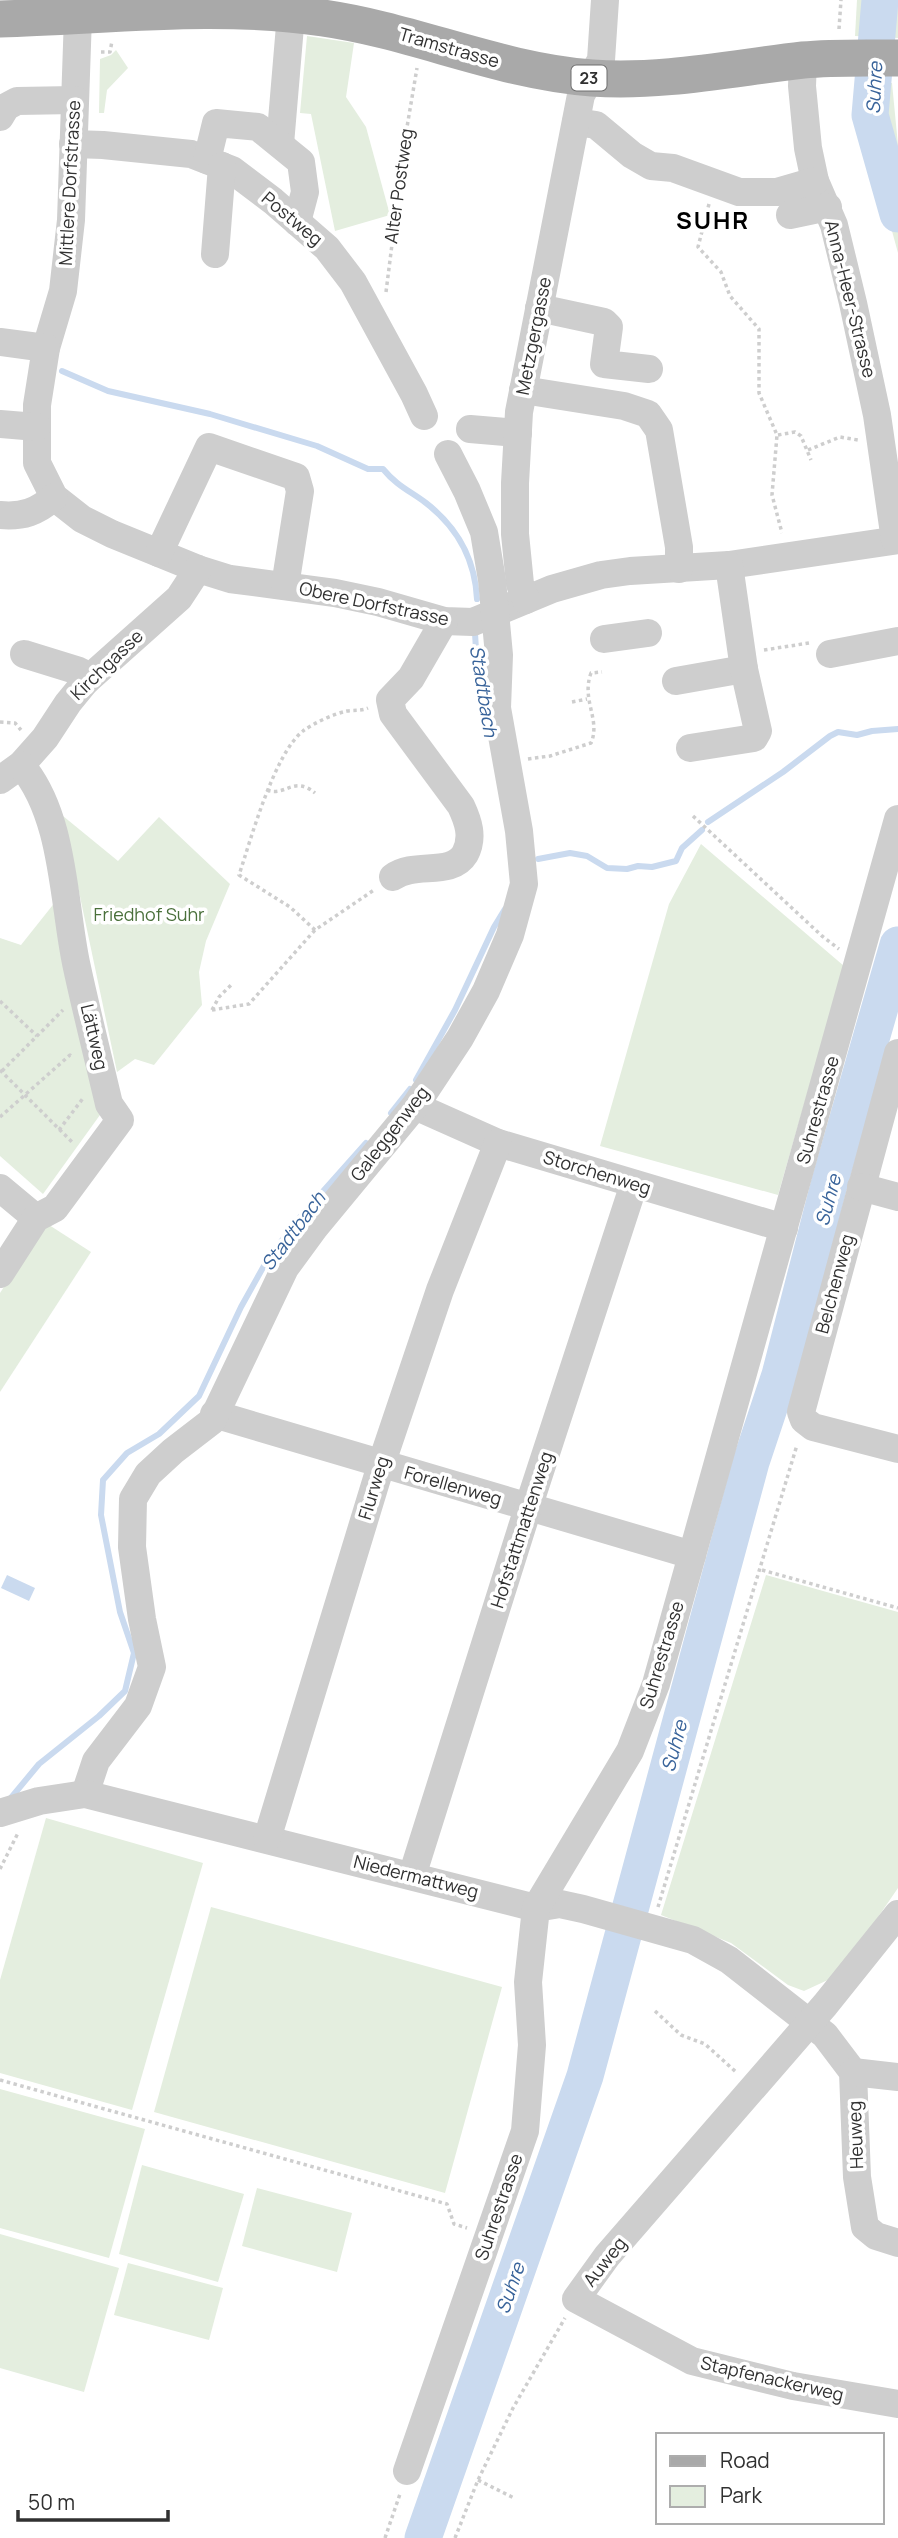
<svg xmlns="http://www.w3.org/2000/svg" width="898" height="2538" font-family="Manrope,sans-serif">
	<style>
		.green { fill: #e4eedf }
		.water { fill: #cadaef }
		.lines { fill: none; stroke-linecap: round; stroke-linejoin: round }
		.stream { stroke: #cadaef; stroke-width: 6 }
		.river { stroke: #cadaef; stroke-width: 37 }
		.path { stroke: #cecece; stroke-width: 3.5; stroke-dasharray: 3.5 3.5; stroke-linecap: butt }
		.minor { stroke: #cecece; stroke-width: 28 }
		.major { stroke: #a9a9a9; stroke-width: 37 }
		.labels { text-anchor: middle; stroke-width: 7; stroke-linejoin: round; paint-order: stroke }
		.shield { fill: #fff; stroke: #6f6f6f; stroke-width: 2 }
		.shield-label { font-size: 16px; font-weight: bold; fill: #313131 }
		.street-label { font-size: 18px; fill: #313131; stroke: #fff }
		.park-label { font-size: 18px; fill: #4a703b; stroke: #fff }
		.water-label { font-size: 19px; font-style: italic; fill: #38639a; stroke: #fff }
		.district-label { font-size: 24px; font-weight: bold; letter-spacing: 2px; fill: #000; stroke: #fff }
	</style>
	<rect width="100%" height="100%" fill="#fff"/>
	<g class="green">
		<polygon points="857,0 898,0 898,38 855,36"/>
		<polygon points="307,36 354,43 346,97 366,127 390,215 335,231 311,114 300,113"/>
		<polygon points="116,50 128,68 107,90 104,113 99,113 100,59 111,55"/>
		<polygon points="865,81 892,83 898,145 898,253 863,125"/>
		<polygon points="63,816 118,861 159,817 230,884 206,941 199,972 202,1005 154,1065 135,1059 117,1072"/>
		<polygon points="701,844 844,966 778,1195 600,1146 669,904"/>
		<polygon points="56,901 105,1108 43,1194 0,1156 0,938 21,945"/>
		<polygon points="46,1223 91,1252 0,1392 0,1293"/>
		<polygon points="766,1575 898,1612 898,1888 867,1933 830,1979 804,1991 788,1985 731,1943 661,1915"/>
		<polygon points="46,1818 203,1863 132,2110 0,2073 0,1980"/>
		<polygon points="211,1907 502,1987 445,2193 154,2112"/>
		<polygon points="0,2089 145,2129 109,2258 0,2228"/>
		<polygon points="142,2165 244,2194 218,2282 119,2254"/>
		<polygon points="257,2188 352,2213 337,2272 242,2246"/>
		<polygon points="0,2234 119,2268 84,2392 0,2368"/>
		<polygon points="128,2263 223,2288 209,2340 114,2315"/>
	</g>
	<polygon class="water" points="7,1575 35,1588 29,1601 1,1588"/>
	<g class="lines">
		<g class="stream">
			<path d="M62 371 108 391 210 414 317 446 368 469H383C397 486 410 491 426 503 457 527 475 560 477 599"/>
			<polyline points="475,633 476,650 485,703"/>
			<polyline points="708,822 783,772 830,736 838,732 857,735 872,731 898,729"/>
			<polyline points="538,859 570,853 587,856 607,868 627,869 638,866 652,867 676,861 682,848 702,830"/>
			<polyline points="416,1080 455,1010 494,927 505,909"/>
			<polyline points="391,1113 410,1089"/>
			<polyline points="10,1799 39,1764 99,1716 125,1691 134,1653 120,1612 101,1515 103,1480 127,1453 159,1434 199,1396 241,1307 265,1264 293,1225 366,1143"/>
		</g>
		<g class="river">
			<polyline points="880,0 870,115 898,214"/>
			<polyline points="423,2538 585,2076 751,1462 780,1375 830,1181 898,945"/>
		</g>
		<g class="path">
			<polyline points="839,29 841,0"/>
			<polyline points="101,52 110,52 112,41"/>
			<polyline points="709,204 698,247 721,272 730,296 759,329 759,393 777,435 772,495 782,533"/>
			<polyline points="386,292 406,133 417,68"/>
			<polyline points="778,435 795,432 801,436 811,460"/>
			<polyline points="808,450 840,437 858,440"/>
			<polyline points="764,650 809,643"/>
			<polyline points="572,702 587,699"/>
			<polyline points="0,722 15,723 21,730"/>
			<path d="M528 759 550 756 591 743C601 720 581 700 591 673L602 672"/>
			<path d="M267 790C286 797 293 775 315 793"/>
			<polyline points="693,816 822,936 839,949"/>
			<path d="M315 930 290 907 239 875C251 839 274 754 303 731 314 723 333 714 347 711 355 710 361 711 368 708"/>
			<polyline points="0,1001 37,1036"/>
			<polyline points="212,1010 249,1004 315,930 374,890"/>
			<polyline points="212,1010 219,997 233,983"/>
			<polyline points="0,1070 74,1144"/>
			<polyline points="2,1071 63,1010"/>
			<polyline points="0,1117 70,1055 71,1056"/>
			<polyline points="59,1130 84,1097"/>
			<polyline points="762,1570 898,1608"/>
			<polyline points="0,1869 18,1833"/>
			<polyline points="658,1907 797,1445"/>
			<polyline points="655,2011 681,2035 705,2044 736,2072"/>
			<polyline points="0,2080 447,2204 454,2224 467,2228"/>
			<polyline points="478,2480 514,2498"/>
			<polyline points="385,2538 400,2494"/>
			<polyline points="455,2538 478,2480 513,2408 565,2318"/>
		</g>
		<g class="minor">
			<polyline points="78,16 71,220 63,291 46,348 37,405 37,463 54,497 82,519 112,534 198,569 230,579 335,593 378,602 444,621 473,622 552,589 601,575 630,571 729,565 898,540"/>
			<polyline points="803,60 802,86 808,148 815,181 834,225 853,303 877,415 895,540"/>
			<polyline points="0,117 6,107 17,101 75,100"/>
			<polyline points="576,122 596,125 632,155 651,166 673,168 739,192 777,192 815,181"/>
			<polyline points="73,144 103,145 191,154 232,170 273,201 327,248 353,282 414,394 424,416"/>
			<polyline points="280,144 291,14"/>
			<polyline points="207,160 216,123 258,127 301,162 305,192 297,222"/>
			<polyline points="790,215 828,207"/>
			<polyline points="215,254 222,166"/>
			<polyline points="539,308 604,322 609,327 604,364 649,369"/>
			<polyline points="0,342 46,348"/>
			<polyline points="523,390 624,406 648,414 659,430 679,547 679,569"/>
			<polyline points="0,424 37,427"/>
			<polyline points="470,429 518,433"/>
			<path d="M0 515C23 517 37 512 54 497"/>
			<polyline points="159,553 209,447 296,477 300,491 285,586"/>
			<polyline points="526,600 520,584 515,534 515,483 519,412 581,95 601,60 605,0"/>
			<polyline points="604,639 648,633"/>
			<polyline points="24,654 79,671 86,681"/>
			<polyline points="830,654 898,641"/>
			<polyline points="676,681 744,669"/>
			<polyline points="690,748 754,738 758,731 744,669 729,565"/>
			<polyline points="0,780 21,765 45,738 68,703 86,681 179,598 198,569"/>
			<path d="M393 877C415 861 451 877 465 854 474 837 468 821 461 806L393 714 390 700 411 678 444 621"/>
			<polyline points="898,1053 801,1412 804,1420 813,1427 898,1449"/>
			<polyline points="415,1106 498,1143 784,1228"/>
			<polyline points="861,1187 898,1197"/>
			<polyline points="0,1188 36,1218"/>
			<path d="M0 1274 36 1218 55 1208 120 1120 109 1104C98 1057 86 1010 76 963 63 900 64 815 21 765"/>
			<polyline points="214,1414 692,1555"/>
			<polyline points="85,1794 96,1761 138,1706 152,1667 142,1619 132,1547 133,1499 148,1474 173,1451 212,1421 285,1268 315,1227 415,1106 460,1038 486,991 510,935 524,884 519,831 497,708 499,655 492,580 484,532 467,491 448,454"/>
			<polyline points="0,1813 39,1801 85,1794 536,1908 560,1904 583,1909 693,1940 729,1960 825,2035 853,2072 857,2177 865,2227 876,2236 898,2243"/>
			<polyline points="267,1839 381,1465 440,1290 498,1143"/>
			<polyline points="412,1876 528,1508 634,1184"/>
			<polyline points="898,1914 825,2005 607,2256 576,2299 692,2361 793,2386 898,2404"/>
			<polyline points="853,2072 898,2077"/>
			<polyline points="407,2471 525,2131 532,2045 528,1982 536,1908 630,1751 656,1684 898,819"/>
		</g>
		<path class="major" d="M0 19C108 16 216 2 323 18 414 31 499 71 592 78 662 83 733 68 803 60 834 57 866 58 898 58"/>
	</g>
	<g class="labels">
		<rect class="shield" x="571.5" y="65.5" width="35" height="25" rx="5"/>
		<g class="shield-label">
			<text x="589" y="84">23</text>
		</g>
		<g class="street-label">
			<text transform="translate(449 48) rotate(16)" y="6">Tramstrasse</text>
			<text transform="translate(70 183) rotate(-87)" y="6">Mittlere Dorfstrasse</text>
			<text transform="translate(399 186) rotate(-82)" y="6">Alter Postweg</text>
			<text transform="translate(292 219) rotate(40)" y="6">Postweg</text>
			<text transform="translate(850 299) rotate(76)" y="6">Anna-Heer-Strasse</text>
			<text transform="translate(534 336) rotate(-79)" y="6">Metzgergasse</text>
			<text transform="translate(374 604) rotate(12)" y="6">Obere Dorfstrasse</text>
			<text transform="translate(107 665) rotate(-44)" y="6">Kirchgasse</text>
			<text transform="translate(94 1037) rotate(77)" y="6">Lättweg</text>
			<text transform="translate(818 1110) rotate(-74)" y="6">Suhrestrasse</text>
			<text transform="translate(390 1134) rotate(-52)" y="6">Galeggenweg</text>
			<text transform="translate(597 1173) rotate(17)" y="6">Storchenweg</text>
			<text transform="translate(835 1284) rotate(-75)" y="6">Belchenweg</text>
			<text transform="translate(453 1486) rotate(16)" y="6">Forellenweg</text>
			<text transform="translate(374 1488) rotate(-73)" y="6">Flurweg</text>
			<text transform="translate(522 1530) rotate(-72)" y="6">Hofstattmattenweg</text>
			<text transform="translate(662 1655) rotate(-73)" y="6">Suhrestrasse</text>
			<text transform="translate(416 1877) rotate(14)" y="6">Niedermattweg</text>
			<text transform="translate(856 2135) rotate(-92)" y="6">Heuweg</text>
			<text transform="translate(499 2207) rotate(-71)" y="6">Suhrestrasse</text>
			<text transform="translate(605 2262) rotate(-52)" y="6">Auweg</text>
			<text transform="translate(772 2379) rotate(13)" y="6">Stapfenackerweg</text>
		</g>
		<g class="park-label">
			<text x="149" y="921">Friedhof Suhr</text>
		</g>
		<g class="water-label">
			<text transform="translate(874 88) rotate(-87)" y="7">Suhre</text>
			<text transform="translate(484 691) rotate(81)" y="7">Stadtbach</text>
			<text transform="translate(828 1200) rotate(-75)" y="7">Suhre</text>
			<text transform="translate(293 1231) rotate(-53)" y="7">Stadtbach</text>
			<text transform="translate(674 1746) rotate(-75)" y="7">Suhre</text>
			<text transform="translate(510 2288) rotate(-71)" y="7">Suhre</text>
		</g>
		<g class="district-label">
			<text x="713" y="229">SUHR</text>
		</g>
	</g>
	<rect x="656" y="2433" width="228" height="91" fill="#ffffff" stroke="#adadad" stroke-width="2"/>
	<rect x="670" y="2456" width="35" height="10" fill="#a9a9a9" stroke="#adadad" stroke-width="2"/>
	<text x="720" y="2468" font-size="21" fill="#313131">Road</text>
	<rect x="670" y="2486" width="35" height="21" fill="#e4eedf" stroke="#adadad" stroke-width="2"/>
	<text x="720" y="2503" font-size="21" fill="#313131">Park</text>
	<path d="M18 2510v10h150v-10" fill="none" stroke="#313131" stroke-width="3.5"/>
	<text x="28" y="2510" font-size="21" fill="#313131" stroke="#ffffff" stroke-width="5" paint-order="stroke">50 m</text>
</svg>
